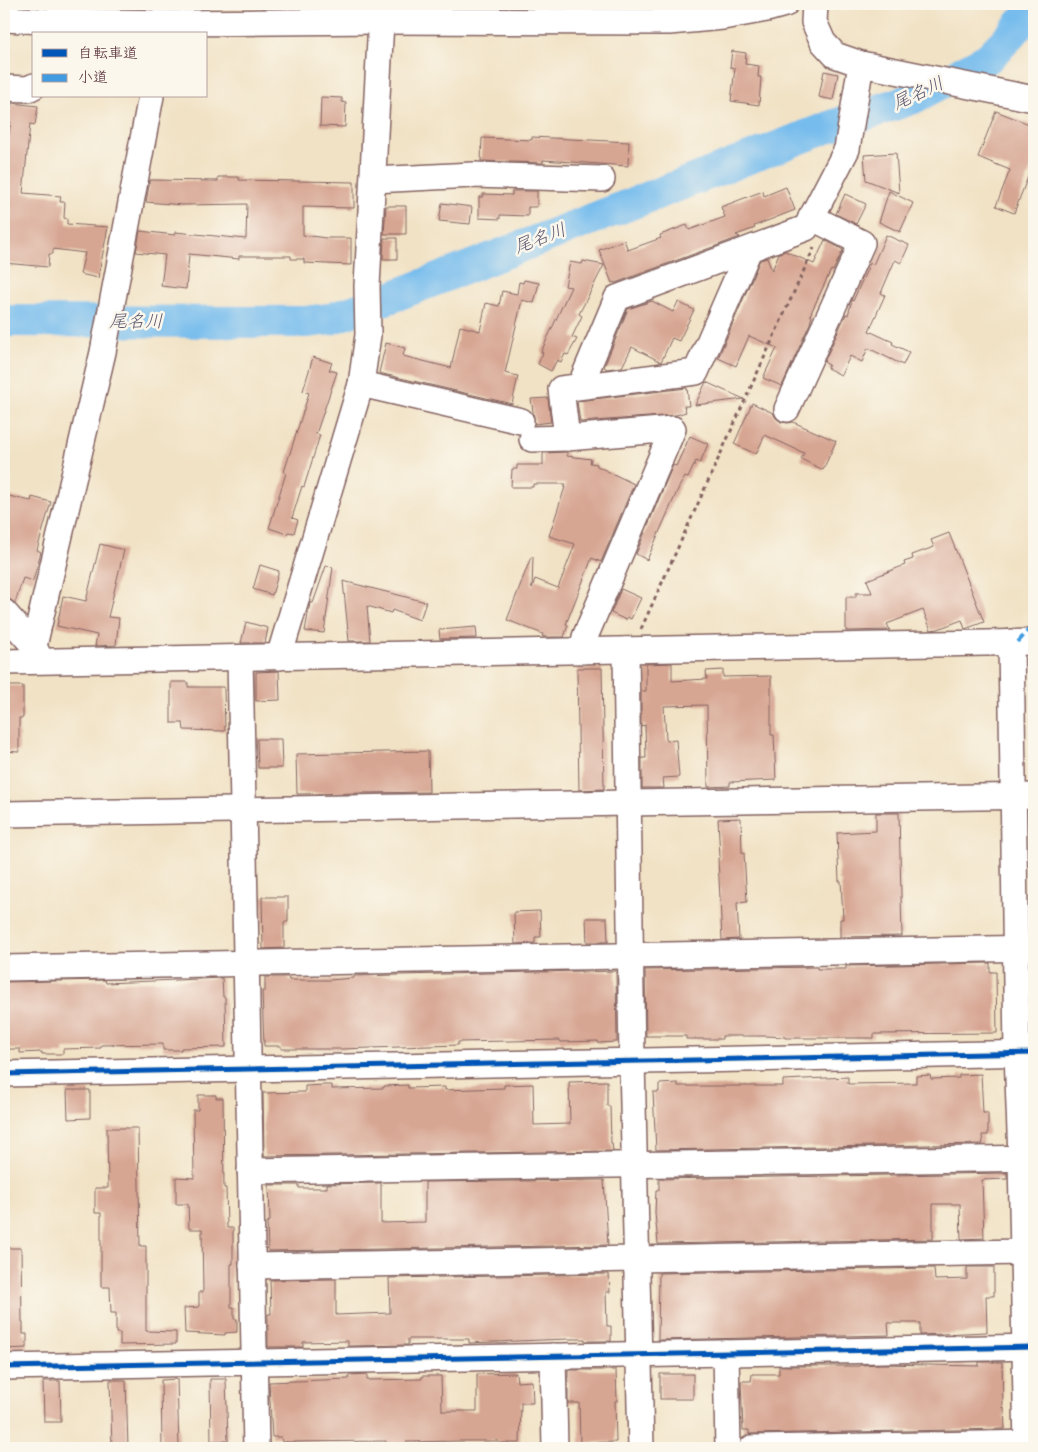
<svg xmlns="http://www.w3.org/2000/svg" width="1038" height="1452" font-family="Dekko,'Klee One',sans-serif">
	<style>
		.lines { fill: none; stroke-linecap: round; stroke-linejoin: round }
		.river { stroke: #76bced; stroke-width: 32 }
		.building { fill: #d7a693 }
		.minor-casing { stroke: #846361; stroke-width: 28 }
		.path { stroke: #846361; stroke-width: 3; stroke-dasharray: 4 4; stroke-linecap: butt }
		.minor { stroke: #fff; stroke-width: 25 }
		.quiet { stroke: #409be1; stroke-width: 4; stroke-dasharray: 8 4; stroke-linecap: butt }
		.cycleway-casing { stroke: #fbf7ec; stroke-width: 8 }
		.cycleway { stroke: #0057b8; stroke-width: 5 }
		.labels { text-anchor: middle; stroke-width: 5; stroke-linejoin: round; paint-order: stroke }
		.water-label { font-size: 18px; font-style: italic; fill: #59566f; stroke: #fbf7ec }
	</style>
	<rect width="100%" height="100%" fill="#fbf7ec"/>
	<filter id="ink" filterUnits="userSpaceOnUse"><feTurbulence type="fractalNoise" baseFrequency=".02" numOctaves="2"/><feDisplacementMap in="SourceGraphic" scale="10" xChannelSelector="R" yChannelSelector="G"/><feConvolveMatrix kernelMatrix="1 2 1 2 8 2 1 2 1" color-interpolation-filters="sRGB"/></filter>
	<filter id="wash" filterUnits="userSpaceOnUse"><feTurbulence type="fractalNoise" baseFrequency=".0096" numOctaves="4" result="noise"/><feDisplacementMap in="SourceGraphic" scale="20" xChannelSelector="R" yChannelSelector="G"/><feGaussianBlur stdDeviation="1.12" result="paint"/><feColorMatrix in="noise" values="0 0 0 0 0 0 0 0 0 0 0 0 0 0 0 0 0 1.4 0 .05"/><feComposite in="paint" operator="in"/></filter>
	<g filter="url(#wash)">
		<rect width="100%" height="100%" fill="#f1e2c5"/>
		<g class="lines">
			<polyline class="river" points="4,321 306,322 330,319 389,298 829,127 914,98 988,58 1011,35 1034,7"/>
		</g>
		<g id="blocks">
			<g class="building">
				<polygon points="732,51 746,53 745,64 759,66 758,77 761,77 759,105 731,101 735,68 730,67"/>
				<polygon points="824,71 838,74 833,100 819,97"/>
				<polygon points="321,97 342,98 342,102 346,103 345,127 320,126"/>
				<polygon points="12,103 38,106 35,125 30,124 23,193 61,196 60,202 65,202 64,218 67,219 67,224 108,227 98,278 80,274 85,253 53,249 53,254 49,254 48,267 4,263 4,163 11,122 7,121"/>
				<polygon points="996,111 1034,126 1034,161 1014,213 996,206 1010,170 978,157"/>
				<polygon points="532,137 629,142 628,166 543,160 543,163 481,161 482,138 532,140"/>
				<polygon points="896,153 899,193 866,180 864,155"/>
				<polygon points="218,177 239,177 239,180 354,182 354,208 303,207 303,235 326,238 351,238 351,265 304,263 304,259 291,259 291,256 239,256 239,259 189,254 186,289 161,286 165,255 136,252 140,231 175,235 175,232 246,239 247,204 183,205 146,202 150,180 218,181"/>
				<polygon points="786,187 795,210 754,226 755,228 736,235 740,237 615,283 614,282 612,283 599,250 624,240 628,250 661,238 660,235 687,225 689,230 725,217 721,207 763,191 764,196"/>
				<polygon points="512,191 537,191 537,207 528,207 528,216 500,215 500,219 479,218 479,197 483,197 483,194 512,195"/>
				<polygon points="889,191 913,203 900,232 879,222"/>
				<polygon points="845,194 866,204 856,224 836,214"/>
				<polygon points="442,203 472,207 470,224 439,221"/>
				<polygon points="386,206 406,206 406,234 384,234"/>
				<polygon points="886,235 909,245 901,263 895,260 881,293 885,295 869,331 893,342 892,344 909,352 903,365 868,348 862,362 850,356 841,375 827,368 829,365 824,362 846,314 848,315 852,300 853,301 870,263 873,265"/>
				<polygon points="384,238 397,238 397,259 383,259"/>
				<polygon points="825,240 843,250 833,271 831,270 810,315 812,316 810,323 782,386 763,378 777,348 749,336 736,366 718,358 760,260 767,258 772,271 779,253 785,251 814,264"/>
				<polygon points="583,261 604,265 579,314 582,316 572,337 577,339 568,355 565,354 561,362 557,360 551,371 538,364 543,353 541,352 571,287 565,286 570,262 582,264"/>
				<polygon points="524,280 539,283 534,303 522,300 505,373 518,376 512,404 379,373 386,343 405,348 403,356 451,368 460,326 480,331 486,303 499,306 502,291 517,294 519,282 523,283"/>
				<polygon points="652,301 673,312 678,302 694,310 679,341 672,338 661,362 632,347 622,367 607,369 604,367 628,309"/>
				<polygon points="313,357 332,363 329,370 337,372 316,434 320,435 304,487 302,486 292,518 298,520 294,533 288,532 287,534 269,528 286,473 284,472 309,393 303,391"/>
				<polygon points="706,382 721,389 744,399 695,405"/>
				<polygon points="687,388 689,406 684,406 686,412 676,415 580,422 577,401"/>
				<polygon points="548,398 551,422 535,424 531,399"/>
				<polygon points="752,403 773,413 776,418 781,422 788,423 793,422 836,441 823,470 801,459 804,453 765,435 756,454 734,444"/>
				<polygon points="690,436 708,444 700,463 696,461 688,478 685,477 679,487 647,560 636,554 673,465 676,466"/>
				<polygon points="567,452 567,456 591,459 590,463 597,464 597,466 634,484 601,562 592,558 566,624 568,625 564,637 545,637 542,636 543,634 507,620 531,557 533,557 532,588 535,579 558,588 575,544 549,536 566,484 533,484 533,487 511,487 512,469 517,469 517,465 543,465 543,453"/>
				<polygon points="4,495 31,501 32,497 51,502 37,550 41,552 33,581 23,578 15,603 4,596"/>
				<polygon points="949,533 984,622 965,629 962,620 938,629 931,630 923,610 887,624 890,630 846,631 846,597 856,597 856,593 872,593 867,580 905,565 904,562 913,559 912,555 934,547 931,540"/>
				<polygon points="100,544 124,550 108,617 119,618 116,645 95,646 97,635 57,626 63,596 86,601"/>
				<polygon points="260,565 279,571 272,595 253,589"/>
				<polygon points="326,566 333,567 324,633 305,631 310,603 313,603"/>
				<polygon points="343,581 426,602 420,620 392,610 391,613 367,606 370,641 349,641"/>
				<polygon points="621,589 641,598 631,619 627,617 626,620 611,613"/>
				<polygon points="246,622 268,628 265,643 241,643"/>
				<polygon points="476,627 477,638 440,639 439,630"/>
				<polygon points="672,663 672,681 707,679 706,671 723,670 723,677 771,676 771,735 774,735 776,780 730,782 730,786 708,787 707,705 664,706 666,739 667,741 676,740 679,777 663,778 664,788 642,788 642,758 646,758 645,725 641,726 641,691 646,691 646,664"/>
				<polygon points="577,668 602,668 604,789 579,790"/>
				<polygon points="279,671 280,700 256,701 256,672"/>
				<polygon points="171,682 188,682 188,687 224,687 225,731 184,730 183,723 171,723"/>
				<polygon points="4,686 23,686 23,718 19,718 19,752 4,751"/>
				<polygon points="257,739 281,739 282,768 258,768"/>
				<polygon points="428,751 429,792 297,794 296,754"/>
				<polygon points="876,813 899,813 902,936 840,937 840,919 843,919 841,881 839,881 837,833 876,831"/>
				<polygon points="741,818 742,853 744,853 747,902 737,903 739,939 722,940 718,858 720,858 718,819"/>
				<polygon points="262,897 288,897 288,922 284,922 284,948 263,949"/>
				<polygon points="540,911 541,937 535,937 535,943 515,944 514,912"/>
				<polygon points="586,918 607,918 608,942 587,942"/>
				<polygon points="990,963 990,972 996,972 997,1033 874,1034 874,1038 785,1038 785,1037 766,1036 722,1036 722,1039 686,1039 686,1036 646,1036 645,970 817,967 817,969 846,969 846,966"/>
				<polygon points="581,971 581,972 616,971 617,1042 598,1043 598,1041 561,1042 560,1040 458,1042 458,1045 341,1049 281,1049 281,1046 264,1046 262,991 265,991 265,977 288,977 289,980 329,980 354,978 354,976"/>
				<polygon points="222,978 223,997 225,997 226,1047 181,1048 181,1050 163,1050 163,1044 101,1045 101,1048 63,1049 63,1054 42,1054 42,1052 20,1053 20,1049 4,1049 4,982 105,980 106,983"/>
				<polygon points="981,1074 983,1113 988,1113 988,1135 982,1135 983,1144 656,1150 653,1092 659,1092 659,1084 678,1083 678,1086 783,1086 783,1080 848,1077 848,1084 916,1083 916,1076 930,1075 931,1079 959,1078 959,1075"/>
				<polygon points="607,1081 607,1106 610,1106 611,1143 612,1143 613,1151 264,1156 263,1093 305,1092 305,1086 324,1085 332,1085 332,1089 384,1088 384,1086 408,1085 408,1088 445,1087 445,1090 504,1088 504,1085 533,1084 534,1125 570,1124 569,1082"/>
				<polygon points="67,1090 90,1090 90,1118 68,1119"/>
				<polygon points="198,1095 216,1095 216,1098 223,1098 224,1188 226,1188 227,1228 233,1228 233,1264 231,1264 231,1307 234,1307 234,1319 237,1319 237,1332 225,1333 225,1335 185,1333 184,1308 199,1307 199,1292 203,1292 202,1229 189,1229 188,1204 176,1204 176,1177 194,1178 193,1110 198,1110"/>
				<polygon points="107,1128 138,1128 140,1246 146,1246 146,1331 176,1332 176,1344 120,1345 120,1333 116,1333 116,1313 111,1313 110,1287 101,1287 101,1213 95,1213 95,1188 108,1188"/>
				<polygon points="1007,1173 1007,1179 982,1180 984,1238 961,1239 960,1204 933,1204 933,1239 658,1244 655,1213 656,1190 659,1190 659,1179"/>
				<polygon points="604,1180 608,1245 268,1251 267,1222 270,1221 269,1185 299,1185 299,1188 327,1188 327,1184 381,1183 381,1223 425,1222 425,1182"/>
				<polygon points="4,1248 21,1248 22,1322 23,1322 23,1334 27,1334 27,1348 4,1349"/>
				<polygon points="967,1267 994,1267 994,1296 986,1296 987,1332 920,1335 920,1323 888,1323 889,1335 658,1340 659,1273 934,1268 935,1280 967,1279"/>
				<polygon points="609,1274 610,1292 606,1292 607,1326 611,1326 611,1341 585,1341 585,1339 568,1339 469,1343 469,1339 408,1339 408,1345 348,1346 348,1341 303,1342 303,1347 268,1347 268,1314 271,1314 270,1280 336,1279 336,1315 390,1313 389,1278"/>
				<polygon points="979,1362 1002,1362 1003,1408 1004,1407 1005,1429 749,1434 749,1430 743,1430 741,1381 751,1381 752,1374 779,1374 779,1366 860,1366 860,1365 881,1364 979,1366"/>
				<polygon points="568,1370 616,1370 617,1401 615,1401 616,1442 580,1443 579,1403 568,1403"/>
				<polygon points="516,1373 517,1382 532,1381 533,1403 521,1403 520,1443 499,1443 499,1441 459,1441 406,1442 406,1444 386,1445 386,1441 282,1442 281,1437 272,1437 269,1382 349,1379 349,1375 367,1374 367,1380 422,1379 422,1376 441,1376 442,1411 477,1411 477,1374"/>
				<rect x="660" y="1374" width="33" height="25"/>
				<polygon points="177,1379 179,1448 162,1448 161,1380"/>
				<polygon points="210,1379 226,1379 228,1441 211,1441"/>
				<polygon points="110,1380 126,1380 128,1448 112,1448"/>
				<polygon points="43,1381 60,1381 61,1422 44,1422"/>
			</g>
		</g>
	</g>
	<g filter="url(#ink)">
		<use href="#blocks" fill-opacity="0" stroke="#846361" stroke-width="1"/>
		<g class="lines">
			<defs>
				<g id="minor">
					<polyline points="815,4 814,22 823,42 835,55 861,64 1034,99"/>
					<polyline points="4,19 45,21 172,23 381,21 669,22 723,17 767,9 785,4"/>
					<polyline points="4,88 28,89 34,86"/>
					<polyline points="373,180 473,175 602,179"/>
					<polyline points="361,384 521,421"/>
					<polyline points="580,386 617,298 806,228 847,149 861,64"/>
					<polyline points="787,409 862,243 811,217"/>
					<polyline points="567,438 561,389 696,372 749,250"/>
					<polyline points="532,439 567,438 673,429 585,637 583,651"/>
					<polyline points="4,612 34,646 39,657"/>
					<polyline points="1011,642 1017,1053 1021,1158 1027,1448"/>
					<polyline points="34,646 103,352 151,96"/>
					<polyline points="626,650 632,1061 641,1448"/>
					<polyline points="279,657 361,384 368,335 367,286 381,21"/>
					<polyline points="240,658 256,1448"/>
					<polyline points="4,662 1034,642"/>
					<polyline points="4,814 1034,796"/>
					<polyline points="4,968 1034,948"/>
					<polyline points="4,1074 1034,1053"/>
					<polyline points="250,1171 1034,1158"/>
					<polyline points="252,1266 1024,1252"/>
					<polyline points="726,1353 728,1448"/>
					<polyline points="553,1356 555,1448"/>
					<polyline points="4,1367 1034,1347"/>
					<polyline points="752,1448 1034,1443"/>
				</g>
			</defs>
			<use href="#minor" class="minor-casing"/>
			<polyline class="path" points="641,629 814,248"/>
			<use href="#minor" class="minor"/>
			<polyline class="quiet" points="1018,642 1034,624"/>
			<defs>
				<g id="cycleway">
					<polyline points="4,1074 1034,1053"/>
					<polyline points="4,1367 1034,1347"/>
				</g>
			</defs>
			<use href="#cycleway" class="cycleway-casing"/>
			<use href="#cycleway" class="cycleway"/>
		</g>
	</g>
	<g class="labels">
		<g class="water-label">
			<text transform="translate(918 93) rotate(-25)" y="6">尾名川</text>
			<text transform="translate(540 238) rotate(-21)" y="6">尾名川</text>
			<text x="136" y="327">尾名川</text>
		</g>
	</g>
	<rect width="1038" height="1452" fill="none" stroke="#fbf7ec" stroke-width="20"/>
	<rect x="32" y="32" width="175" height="65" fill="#fbf7ec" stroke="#b4a19f"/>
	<rect x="42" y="49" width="25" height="8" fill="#0057b8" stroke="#b4a19f"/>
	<text x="78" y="58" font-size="15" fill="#4a1f2b">自転車道</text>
	<rect x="42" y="74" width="25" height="8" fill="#409be1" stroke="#b4a19f"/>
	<text x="78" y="82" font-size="15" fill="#4a1f2b">小道</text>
</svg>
